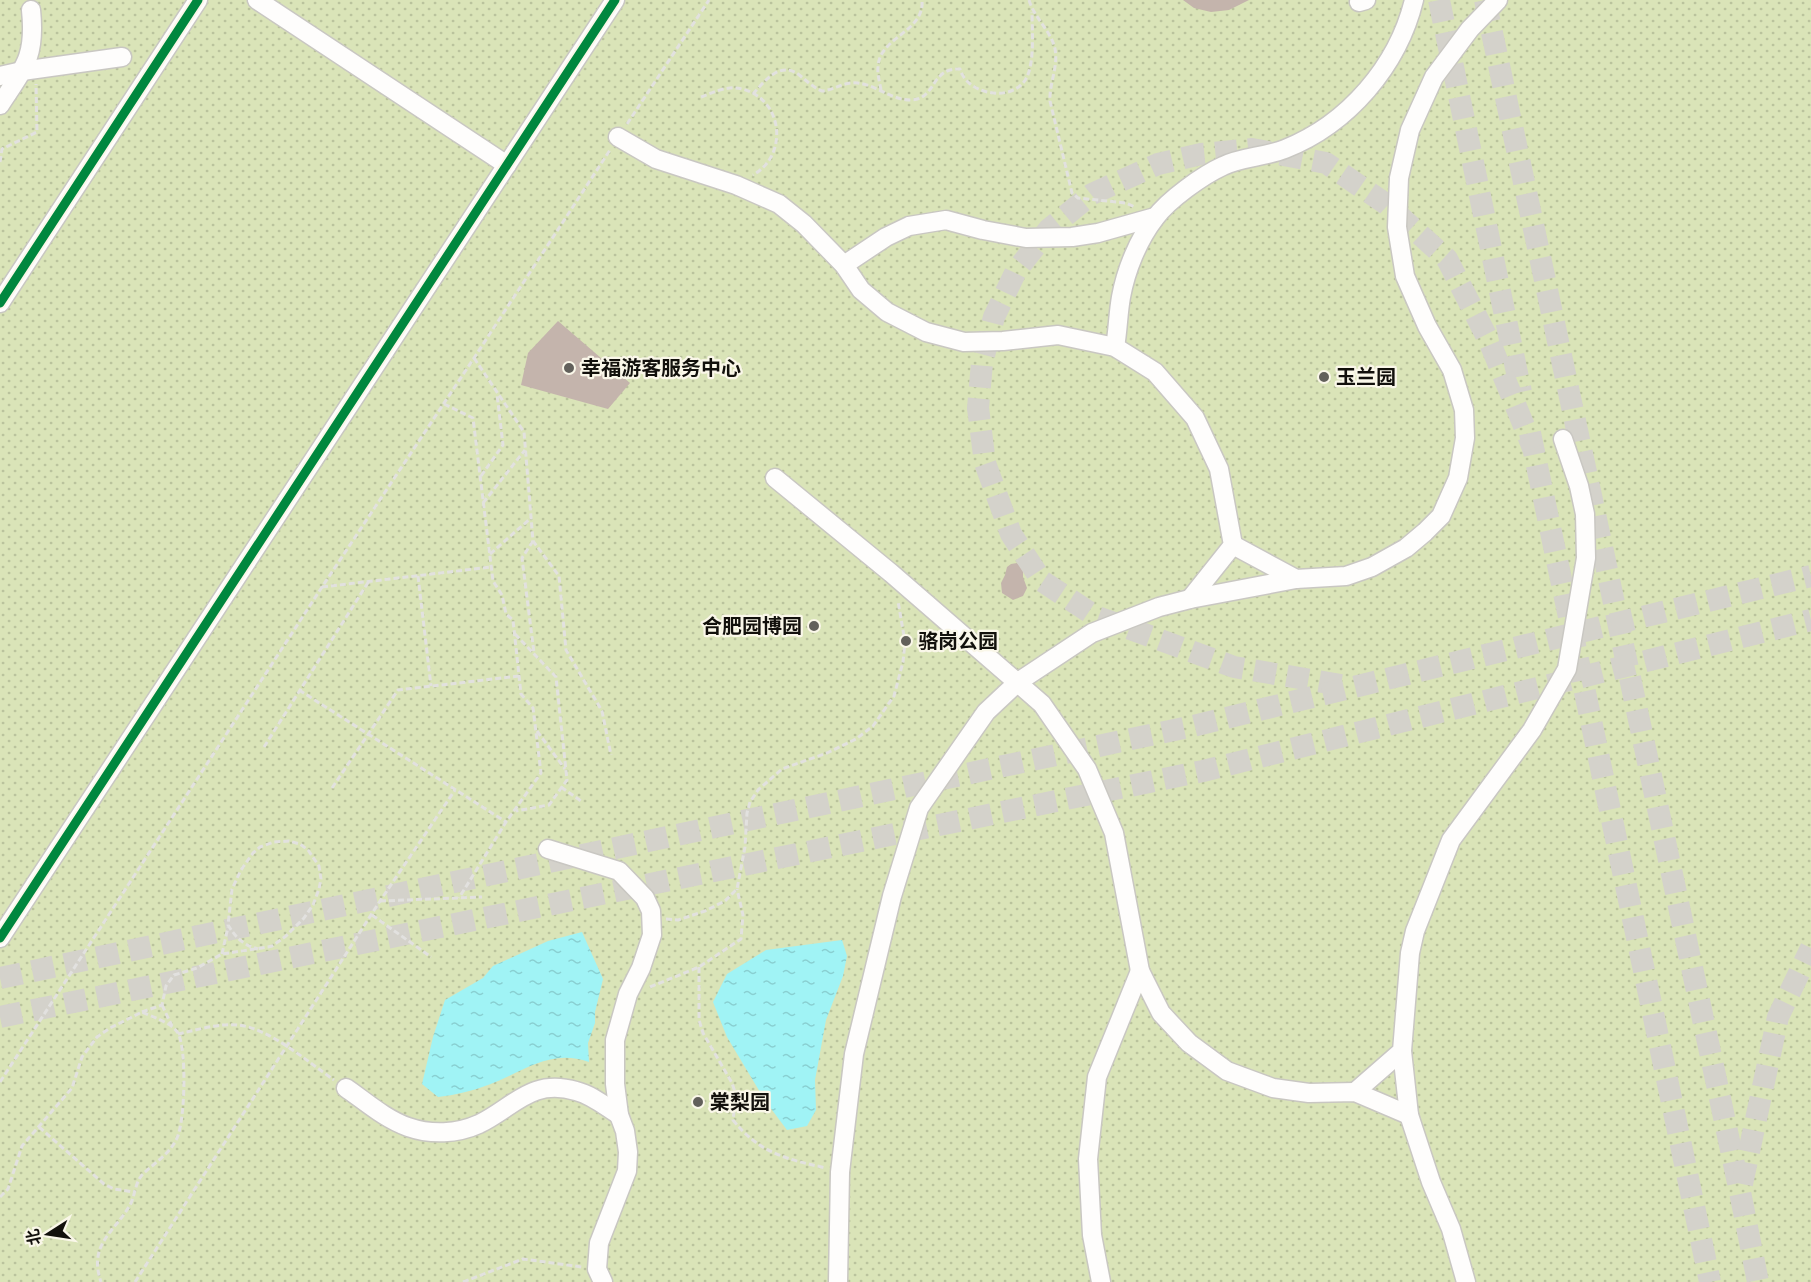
<svg xmlns="http://www.w3.org/2000/svg" width="1811" height="1282" font-family="'Sofia Sans Condensed','Noto Sans SC',sans-serif">
	<style>
		.park { fill: url(#park-dots) }
		.water { fill: url(#water-ripples) }
		.building { fill: #c4b4ac }
		.lines { fill: none; stroke-linecap: round; stroke-linejoin: round }
		.major-tunnel { stroke: #d4d2cb; stroke-width: 22; stroke-dasharray: 22 11; stroke-linecap: butt }
		.minor-casing { stroke: #c9c7c2; stroke-width: 21 }
		.path { stroke: #e2e1df; stroke-width: 3; stroke-dasharray: 6 3; stroke-linecap: butt }
		.minor { stroke: #fefdfc; stroke-width: 18 }
		.cycleway-casing { stroke: #faf7e9; stroke-width: 13 }
		.cycleway { stroke: #00873e; stroke-width: 9 }
		.poi-dot { fill: #62605b; stroke: #faf7e9; stroke-width: 2 }
		.labels { text-anchor: middle; stroke-width: 4.5; stroke-linejoin: round; paint-order: stroke }
		.poi-label { font-size: 20px; font-weight: bold; fill: #12100c; stroke: #faf7e9; text-anchor: start }
	</style>
	<defs>
		<pattern id="park-dots" width="8" height="8" patternUnits="userSpaceOnUse" patternTransform="scale(1.5)"><rect width="8" height="8" fill="#dae4b8"/><path d="M2 2h.1M6 6h.1" fill="none" stroke="#bac39d" stroke-width="1.8" stroke-linecap="round"/></pattern>
		<pattern id="water-ripples" width="26" height="14" patternUnits="userSpaceOnUse" patternTransform="scale(1.5)"><rect width="26" height="14" fill="#a0f3f5"/><path d="M2 4q2-2 4 0t4 0M15 11q2-2 4 0t4 0" fill="none" stroke="#89cfd1"/></pattern>
	</defs>
	<rect width="100%" height="100%" fill="#f6f4ed"/>
	<rect class="park" x="0" y="0" width="1811" height="1282"/>
	<g class="water">
		<path d="M582 932 603 979 595 1012V1023L588 1043 589 1062C549 1048 524 1072 488 1085 472 1091 455 1095 438 1097L422 1084 433 1037 445 1000 483 978 493 966 548 941Z"/>
		<polygon points="842,940 847,956 843,976 826,1020 815,1080 816,1110 807,1126 787,1130 766,1102 727,1037 713,1002 727,974 766,950"/>
	</g>
	<g class="building">
		<polygon points="1183,0 1249,0 1229,10 1211,12 1194,8"/>
		<polygon points="558,321 630,383 608,409 521,385 528,353"/>
		<polygon points="1017,563 1023,569 1023,577 1027,588 1023,596 1013,600 1002,593 1001,583 1005,575 1007,567 1011,564"/>
	</g>
	<g class="lines">
		<g class="major-tunnel">
			<polyline points="1439,0 1521,392"/>
			<polyline points="1485,0 1740,1192 1758,1282"/>
			<polyline points="1530,433 1710,1282"/>
			<polyline points="1341,685 1234,667 1095,616 1042,581 1011,534 985,463 978,408 982,363 994,317 1016,271 1049,229 1092,194 1158,164 1201,154 1252,149 1326,163 1386,204 1447,259 1490,343 1533,448"/>
			<polyline points="0,978 1193,726 1811,576"/>
			<polyline points="0,1017 1203,771 1811,620"/>
			<polyline points="1742,1184 1778,1017 1811,948"/>
		</g>
		<defs>
			<g id="minor">
				<polyline points="257,0 507,165"/>
				<polyline points="1359,2 1366,0"/>
				<polyline points="0,76 22,71 122,57"/>
				<path d="M0 105C24 68 36 57 31 10"/>
				<polyline points="618,137 656,159 736,185 779,204 804,224 844,265 861,290 887,312 926,332 964,342 1003,341 1058,335 1115,347 1155,372 1195,418 1219,469 1233,545 1190,599"/>
				<polyline points="844,265 886,237 909,226 946,220 983,230 1026,238 1072,237 1098,233 1155,217"/>
				<polyline points="0,303 198,0"/>
				<path d="M1115 347C1118 330 1118 314 1121 297 1126 270 1138 240 1155 218 1168 200 1203 175 1223 166 1241 157 1265 157 1285 149 1348 124 1398 66 1414 0"/>
				<polyline points="775,478 891,573 1042,704 1087,769 1114,833 1140,971 1161,1013 1189,1043 1227,1071 1273,1088 1309,1093 1355,1092 1409,1115"/>
				<polyline points="1233,545 1296,579"/>
				<polyline points="548,849 619,871 645,898 651,911 652,935 641,968 628,994 615,1040 615,1084 619,1115 625,1131 628,1152 627,1171 599,1243 597,1269 603,1282"/>
				<polyline points="0,938 615,0"/>
				<polyline points="1402,1051 1409,1115 1431,1182 1451,1229 1466,1282"/>
				<path d="M346 1088C365 1101 385 1119 408 1127 431 1135 457 1134 479 1124 514 1107 531 1078 576 1091 592 1095 605 1106 619 1115"/>
				<polyline points="1355,1092 1402,1051 1410,953 1415,931 1451,840 1532,730 1567,669 1586,558 1585,514 1579,486 1563,439"/>
				<polyline points="838,1282 840,1172 854,1054 892,896 919,808 986,712 1018,682 1092,633 1159,607 1190,599 1296,579 1346,576 1372,567 1406,548 1425,532 1441,516 1458,478 1465,438 1464,410 1452,370 1427,326 1405,276 1397,227 1399,178 1410,130 1434,77 1470,29 1498,0"/>
				<polyline points="1101,1282 1092,1235 1088,1159 1097,1077 1140,971"/>
			</g>
		</defs>
		<use href="#minor" class="minor-casing"/>
		<g class="path">
			<path d="M1029 0C1034 17 1048 28 1054 45 1060 64 1049 82 1050 101L1072 193 1078 198 1126 203 1135 207"/>
			<path d="M881 90C880 83 877 74 878 67 879 37 925 32 922 0"/>
			<path d="M753 94C764 82 779 61 798 74 806 80 812 87 822 91 835 90 844 81 858 83 876 85 893 101 912 100 937 98 930 68 960 69 966 92 1005 102 1022 84 1036 71 1032 30 1032 12"/>
			<path d="M701 97C714 92 728 85 742 89 783 99 789 155 753 175"/>
			<polyline points="627,124 709,0"/>
			<polyline points="0,162 2,149 37,132 36,84"/>
			<polyline points="474,358 524,432 533,541 559,576 566,650 602,711 611,755"/>
			<polyline points="444,404 473,418 493,581 502,595 506,614 513,620 521,694 533,708 541,773 506,822 459,898"/>
			<polyline points="481,476 503,445 497,394"/>
			<polyline points="483,503 525,450"/>
			<polyline points="533,541 522,558 534,653"/>
			<polyline points="490,554 531,518"/>
			<polyline points="418,576 431,686"/>
			<polyline points="322,587 491,567"/>
			<polyline points="515,634 556,677 567,780 549,805 516,811"/>
			<polyline points="299,690 506,822"/>
			<polyline points="537,731 565,769"/>
			<polyline points="264,747 369,581"/>
			<polyline points="561,787 581,801"/>
			<polyline points="332,788 398,690 519,676"/>
			<polyline points="380,901 482,897"/>
			<polyline points="372,915 431,957"/>
			<polyline points="666,919 678,920 705,911 725,901 737,889 745,847 747,813 750,802 758,790 782,769 827,753 856,739 873,726 894,696 903,662 905,642 898,601"/>
			<polyline points="222,954 228,927"/>
			<path d="M699 967V1020L703 1033 732 1083 736 1095 733 1120C759 1153 786 1159 826 1168"/>
			<polyline points="650,987 699,967 741,939 743,915 737,889"/>
			<polyline points="162,1005 172,1026"/>
			<path d="M142 1012 162 1005 166 986 174 975 197 968 222 954 268 947 272 946 286 936 304 918 313 905 319 889 321 879 319 866 308 850 300 844 289 841 274 842 260 847 253 853 241 870 232 889 228 925C236 938 243 945 258 949"/>
			<path d="M178 1034C197 1030 218 1023 238 1025 269 1028 308 1062 334 1080"/>
			<polyline points="0,1082 322,587 474,358 610,150"/>
			<polyline points="39,1127 104,1184 114,1189 134,1192"/>
			<path d="M0 1197 8 1189 22 1146 72 1088 82 1057 97 1037 110 1028 142 1012C153 1017 172 1023 178 1033 187 1050 185 1121 177 1138 170 1154 154 1163 142 1175 135 1183 135 1196 130 1205 114 1233 88 1244 101 1282"/>
			<polyline points="135,1282 380,901 455,790"/>
			<polyline points="463,1282 523,1259 582,1267"/>
		</g>
		<use href="#minor" class="minor"/>
		<defs>
			<g id="cycleway">
				<polyline points="0,303 198,0"/>
				<polyline points="0,938 615,0"/>
			</g>
		</defs>
		<use href="#cycleway" class="cycleway-casing"/>
		<use href="#cycleway" class="cycleway"/>
	</g>
	<g class="poi-dot">
		<circle cx="569" cy="368" r="6"/>
		<circle cx="1324" cy="377" r="6"/>
		<circle cx="814" cy="626" r="6"/>
		<circle cx="906" cy="641" r="6"/>
		<circle cx="698" cy="1102" r="6"/>
	</g>
	<g class="labels">
		<g class="poi-label">
			<text x="581" y="375">幸福游客服务中心</text>
			<text x="1336" y="384">玉兰园</text>
			<text x="802" y="633" text-anchor="end">合肥园博园</text>
			<text x="918" y="648">骆岗公园</text>
			<text x="710" y="1109">棠梨园</text>
		</g>
	</g>
	<g transform="translate(48 1234) rotate(258)" stroke="#faf7e9" stroke-width="4.5" paint-order="stroke">
	<path d="M0-4.5L10 22L0 15L-10 22Z" fill="#12100c"/>
	<text y="-9" font-size="16" font-weight="bold" text-anchor="middle" fill="#12100c">北</text>
	</g>
</svg>
